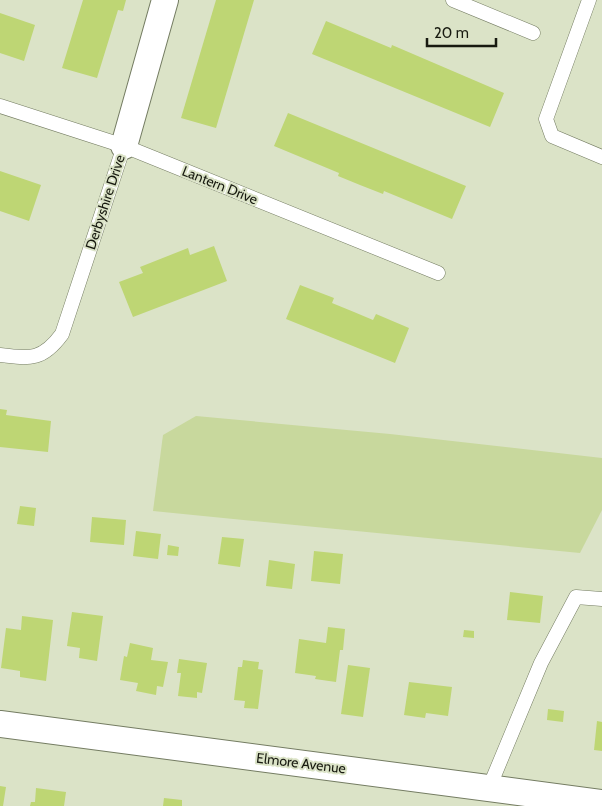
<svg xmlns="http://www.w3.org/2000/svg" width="602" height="806" font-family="Cabin,sans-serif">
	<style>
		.green { fill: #c8d89d }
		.building { fill: #bed674 }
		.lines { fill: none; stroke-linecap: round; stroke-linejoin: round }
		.service-casing { stroke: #747c62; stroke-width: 15 }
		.minor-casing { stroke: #747c62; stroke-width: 28 }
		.service { stroke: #fff; stroke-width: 14 }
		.minor { stroke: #fff; stroke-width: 26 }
		.labels { text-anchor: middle; stroke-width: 4; stroke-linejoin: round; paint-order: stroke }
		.street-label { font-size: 14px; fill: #181a10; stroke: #dbe3c7 }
	</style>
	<rect width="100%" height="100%" fill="#dbe3c7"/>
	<polygon class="green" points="196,416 390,434 602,458 602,510 580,553 153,511 163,435"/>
	<g class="building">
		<polygon points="83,0 126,0 123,11 118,10 97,78 62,68"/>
		<polygon points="216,0 254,0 216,128 181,118"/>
		<polygon points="0,13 35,25 24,61 0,53"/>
		<polygon points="326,21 391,48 392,45 504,93 490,127 312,54"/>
		<polygon points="288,113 466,186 452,219 384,191 383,194 360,185 338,176 339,173 274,146"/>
		<polygon points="0,171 41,185 29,221 0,211"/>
		<polygon points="214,246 227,281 133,317 119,282 143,273 140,267 188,248 190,255"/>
		<polygon points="300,285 334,298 332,303 354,312 373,320 376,314 409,328 395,363 286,319"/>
		<polygon points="0,409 7,410 6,415 51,421 48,452 0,447"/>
		<polygon points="20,506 36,508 34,526 17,524"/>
		<polygon points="92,517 126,520 124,545 90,542"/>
		<polygon points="136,531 161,534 158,559 133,556"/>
		<polygon points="222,537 244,539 240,567 218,564"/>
		<polygon points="168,545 179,547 178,556 167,555"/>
		<polygon points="314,551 343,554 340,584 311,581"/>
		<polygon points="269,560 295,564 292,589 266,586"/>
		<polygon points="510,592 543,596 540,623 507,620"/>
		<polygon points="72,612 103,616 97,661 79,658 80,648 67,646"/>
		<polygon points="22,616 53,620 46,681 20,677 20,671 1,668 6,628 21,630"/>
		<polygon points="328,627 345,629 343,650 340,650 336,682 315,679 316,676 295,673 299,639 326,643"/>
		<polygon points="464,630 474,631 474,638 463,637"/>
		<polygon points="130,643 153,648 151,660 168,662 163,687 157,686 156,695 136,691 138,683 120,680 124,656 127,657"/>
		<polygon points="179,659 207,663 202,693 197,692 197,698 178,696 181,673 177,673"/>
		<polygon points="243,660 259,662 258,669 263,670 258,709 244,708 245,701 234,700 238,667 242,667"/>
		<polygon points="348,665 370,668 363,717 341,714"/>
		<polygon points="409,682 452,687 448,716 426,713 425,718 404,715"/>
		<polygon points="548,709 564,711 563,722 547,720"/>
		<polygon points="597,721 602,722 602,751 594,750"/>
		<polygon points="0,786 6,787 3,806 0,806"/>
		<polygon points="36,788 66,792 64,806 30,806 31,802 35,802"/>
		<polygon points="164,798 182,800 182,806 163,806"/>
	</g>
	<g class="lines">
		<defs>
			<g id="service">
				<polyline points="453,0 533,33"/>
				<polyline points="589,0 546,119 552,136 602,157"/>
				<polyline points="0,106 124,146 438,273"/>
				<path d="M0 355C31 359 43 360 62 334L124 146"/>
				<polyline points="489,788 541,663 576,597 602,599"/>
			</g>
			<g id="minor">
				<polyline points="124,146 165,0"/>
				<polyline points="0,724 602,803"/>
			</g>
		</defs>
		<use href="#service" class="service-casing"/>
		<use href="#minor" class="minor-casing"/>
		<use href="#service" class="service"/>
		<use href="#minor" class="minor"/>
	</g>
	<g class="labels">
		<g class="street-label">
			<text transform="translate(220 185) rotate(22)" y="5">Lantern Drive</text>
			<text transform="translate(105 202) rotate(-72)" y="5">Derbyshire Drive</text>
			<text transform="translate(301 763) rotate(7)" y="5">Elmore Avenue</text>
		</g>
	</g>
	<path d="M427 38v8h69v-8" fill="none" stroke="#181a10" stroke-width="2.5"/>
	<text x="434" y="38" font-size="15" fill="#181a10" stroke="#dbe3c7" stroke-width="4" paint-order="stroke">20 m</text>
</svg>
